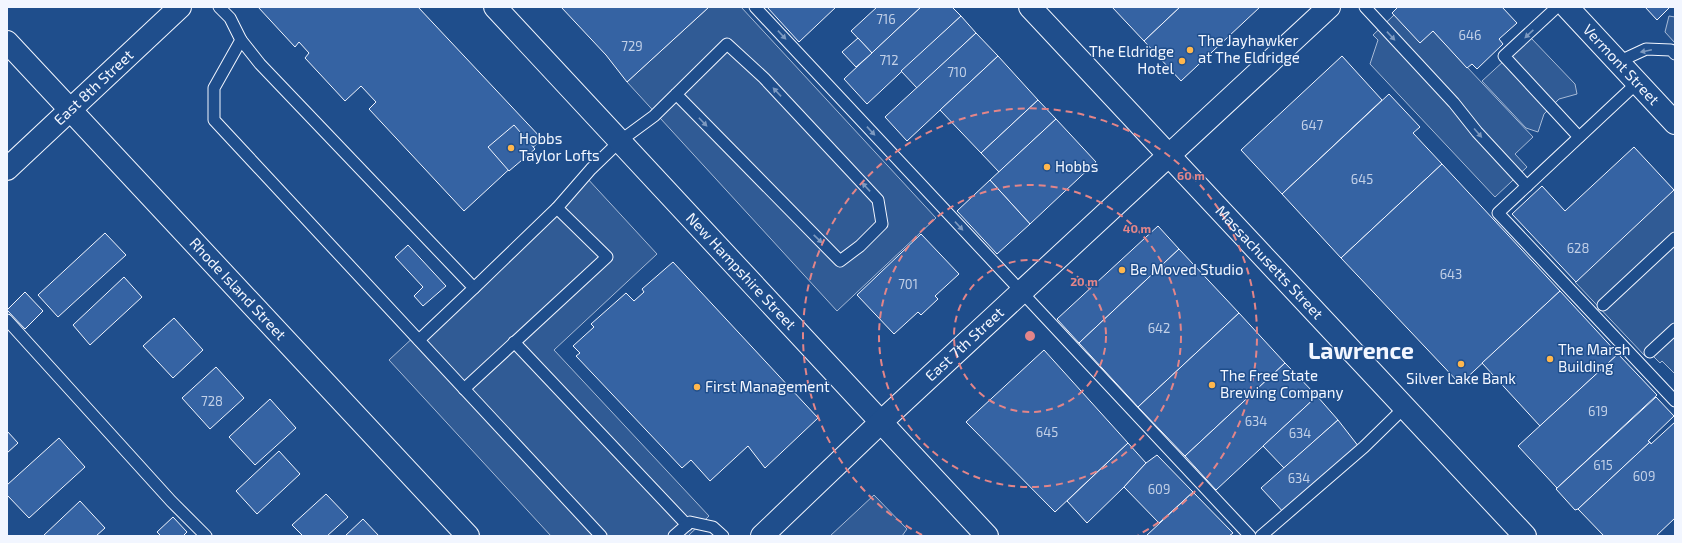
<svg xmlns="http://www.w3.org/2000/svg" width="1682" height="543" font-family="'Exo 2',sans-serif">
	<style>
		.parking { fill: #305b95; stroke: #a8bbd7 }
		.building { fill: #3563a3; stroke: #f2f6ff }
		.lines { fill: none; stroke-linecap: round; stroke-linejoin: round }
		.lane-casing { stroke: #f2f6ff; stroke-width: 13 }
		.street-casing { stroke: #f2f6ff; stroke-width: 24 }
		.secondary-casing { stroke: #f2f6ff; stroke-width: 24 }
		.lane { stroke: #1f4e8c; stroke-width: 11 }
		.street { stroke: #1f4e8c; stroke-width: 22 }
		.secondary { stroke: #1f4e8c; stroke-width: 22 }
		.oneway { fill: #7e9ac0 }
		.ring { fill: none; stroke: #e38589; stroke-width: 2; stroke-dasharray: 7 5 }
		.poi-dot { fill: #ffb74d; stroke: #1f4e8c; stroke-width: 1.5 }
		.labels { text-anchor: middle; stroke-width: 3; stroke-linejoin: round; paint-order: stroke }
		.number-label { font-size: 13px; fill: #c3d1e8 }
		.poi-label { font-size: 15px; fill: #f2f6ff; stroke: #1f4e8c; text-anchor: start }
		.street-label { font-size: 15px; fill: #f2f6ff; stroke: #1f4e8c }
		.town-label { font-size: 23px; font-weight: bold; fill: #f2f6ff; stroke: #1f4e8c }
		.centre { fill: #e38589; stroke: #1f4e8c; stroke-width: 2 }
		.ring-label { font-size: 12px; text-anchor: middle; font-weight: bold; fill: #e38589; stroke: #1f4e8c; stroke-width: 3; stroke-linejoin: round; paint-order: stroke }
	</style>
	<rect width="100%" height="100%" fill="#1f4e8c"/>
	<g class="parking">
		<polygon points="709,7 741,7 936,218 837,311 627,82"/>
		<polygon points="1394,15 1433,31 1533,137 1515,154 1527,167 1495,197 1370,64 1378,40 1373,35"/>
		<polygon points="1669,16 1675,17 1675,43 1665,32"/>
		<polygon points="1530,37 1575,84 1577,94 1559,99 1544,114 1538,132 1526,128 1482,81"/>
		<polygon points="586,177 657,254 554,350 709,516 688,536 551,536 389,360"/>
		<polygon points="1673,190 1675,192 1675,374 1662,361 1660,363 1650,353 1645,356 1575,282"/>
		<polygon points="874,495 907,529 902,536 830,536"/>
	</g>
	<g class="building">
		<polygon points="258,7 418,7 542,139 464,211 369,109 376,102 361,86 345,101 305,58 309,53 299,42 295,47"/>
		<polygon points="561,7 709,7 627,82 606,55"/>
		<polygon points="767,7 836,7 799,42"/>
		<polygon points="877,7 921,7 872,53 851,31"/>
		<polygon points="921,7 952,7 961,16 867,104 844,79"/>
		<polygon points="1112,7 1180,7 1144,41"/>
		<polygon points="1180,7 1260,7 1181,81 1144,41"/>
		<polygon points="1398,7 1502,7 1517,23 1499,39 1503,44 1477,69 1472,64 1467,68 1433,31 1420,43 1392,13"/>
		<polygon points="1645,7 1670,7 1657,20"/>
		<polygon points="961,16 976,33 917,88 901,71"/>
		<polygon points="976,33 998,56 907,141 885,117"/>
		<polygon points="858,38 872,53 856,67 842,52"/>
		<polygon points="998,56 1038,100 981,153 940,110"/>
		<polygon points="1342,56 1382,100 1282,194 1241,150"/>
		<polygon points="1389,94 1420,127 1413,133 1442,164 1341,258 1282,194"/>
		<polygon points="1038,100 1056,119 999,172 981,153"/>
		<polygon points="1056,119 1096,162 1030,224 990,180"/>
		<polygon points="514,125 535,149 509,171 488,147"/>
		<polygon points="1634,147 1674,190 1576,282 1512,214 1542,186 1565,211"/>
		<polygon points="1442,164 1560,291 1460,384 1341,258"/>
		<polygon points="990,180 1030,224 997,254 957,211"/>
		<polygon points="1158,226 1179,249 1079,343 1057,319"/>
		<polygon points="105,233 126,255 58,317 38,295"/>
		<polygon points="921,234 959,274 935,296 938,299 921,315 918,312 894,334 857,295"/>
		<polygon points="408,245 446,286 423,306 414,296 423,287 395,257"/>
		<polygon points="1179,249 1239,313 1138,407 1079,343"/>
		<polygon points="673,262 818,418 765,468 748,446 710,481 691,460 682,468 576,356 580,353 573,346 594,327 591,324 626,293 634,301 644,292 642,289"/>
		<polygon points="124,277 142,297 90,345 73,325"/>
		<polygon points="1560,291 1618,354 1540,426 1482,363"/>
		<polygon points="25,292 43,311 25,329 7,310"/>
		<polygon points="1239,313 1285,363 1185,456 1138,407"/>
		<polygon points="174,318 203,350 173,378 143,346"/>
		<polygon points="1044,350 1128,443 1055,512 966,422"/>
		<polygon points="1618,354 1657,395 1557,488 1518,446"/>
		<polygon points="1285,363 1317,396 1216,490 1185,456"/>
		<polygon points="216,367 244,398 210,429 182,398"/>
		<polygon points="1317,396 1338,420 1284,468 1263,446"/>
		<polygon points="1656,397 1674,416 1648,441 1650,442 1578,509 1575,510 1556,489"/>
		<polygon points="270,399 296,428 255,465 229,437"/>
		<polygon points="1338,420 1359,447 1286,515 1261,488"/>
		<polygon points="1675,422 1675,518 1656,536 1604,536 1578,509 1650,442 1651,444"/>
		<polygon points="7,431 18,443 7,453"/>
		<polygon points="59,438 85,467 29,518 7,495 7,485"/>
		<polygon points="1128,443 1146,463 1124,487 1087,523 1067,501"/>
		<polygon points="279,451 300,474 257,514 236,491"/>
		<polygon points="1157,455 1193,492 1159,523 1124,487 1146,463"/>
		<polygon points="1193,492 1233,533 1229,536 1146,536"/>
		<polygon points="326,494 348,517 327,536 303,536 292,525"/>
		<polygon points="80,501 105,528 96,536 43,536"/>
		<polygon points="173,517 187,532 183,536 161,536 157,532"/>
		<polygon points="363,519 379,536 345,536"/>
	</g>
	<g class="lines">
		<defs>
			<g id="lane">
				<polyline points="219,7 230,18 241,40 214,88 214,120 601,536"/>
				<polyline points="755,7 1250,536"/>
				<polyline points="1365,7 1454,103 1477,132 1527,186"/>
				<polyline points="1557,7 1504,56 1579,137"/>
				<polyline points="241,40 260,64 474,288 419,340"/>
				<polyline points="1618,62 1646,49 1671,50 1675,54"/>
				<polyline points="1637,83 1498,213 1675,401"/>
				<polyline points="474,288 557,208 591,169 620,141 654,116 727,44 764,78 878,200 882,224 860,246 840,261 676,94"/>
				<polyline points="1603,305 1675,238"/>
				<polyline points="7,320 171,501 206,536"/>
				<polyline points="514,342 687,525"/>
				<polyline points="1650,352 1675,329"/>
				<polyline points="464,389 607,257 557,208"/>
				<polyline points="674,536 690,522 713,527 723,536"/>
				<polyline points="1261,536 1364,447 1404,408"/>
			</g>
			<g id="street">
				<path id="s1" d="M7 42 468 536"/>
				<path id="s2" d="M7 169 180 7"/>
			</g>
			<g id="secondary">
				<path id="s3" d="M495 7 987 536"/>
				<path id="s4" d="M1030 7 1525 536"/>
				<path id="s5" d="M1567 7 1675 123"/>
				<path id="s6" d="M762 536 881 422 1329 7"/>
			</g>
		</defs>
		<use href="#lane" class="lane-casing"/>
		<use href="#street" class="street-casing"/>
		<use href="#secondary" class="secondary-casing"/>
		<use href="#lane" class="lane"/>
		<use href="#street" class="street"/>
		<use href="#secondary" class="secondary"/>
	</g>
	<defs><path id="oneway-solid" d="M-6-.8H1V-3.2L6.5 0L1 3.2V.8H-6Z"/></defs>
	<g class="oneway">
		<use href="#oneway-solid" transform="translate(1529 34) rotate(137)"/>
		<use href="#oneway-solid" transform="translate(782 35) rotate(47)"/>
		<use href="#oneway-solid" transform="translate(1391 36) rotate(47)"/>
		<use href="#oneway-solid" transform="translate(1646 51) rotate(168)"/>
		<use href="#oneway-solid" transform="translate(777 92) rotate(-133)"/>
		<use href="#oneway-solid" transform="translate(703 122) rotate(46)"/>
		<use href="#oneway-solid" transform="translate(871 131) rotate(47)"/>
		<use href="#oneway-solid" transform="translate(1478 133) rotate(49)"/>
		<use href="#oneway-solid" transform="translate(866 187) rotate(-133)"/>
		<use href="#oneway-solid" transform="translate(959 226) rotate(47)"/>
		<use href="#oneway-solid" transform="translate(818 239) rotate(44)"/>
	</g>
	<g class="ring">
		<circle cx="1030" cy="336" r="76"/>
		<circle cx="1030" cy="336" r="151"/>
		<path d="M922 535A227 227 0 1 1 1138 535"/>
	</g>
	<g class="poi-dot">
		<circle cx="1190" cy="50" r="4"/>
		<circle cx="1182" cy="61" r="4"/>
		<circle cx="511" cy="148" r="4"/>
		<circle cx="1047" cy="167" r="4"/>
		<circle cx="1122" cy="270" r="4"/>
		<circle cx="1550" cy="359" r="4"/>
		<circle cx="1461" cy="364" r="4"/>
		<circle cx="1212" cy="385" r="4"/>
		<circle cx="697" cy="387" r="4"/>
	</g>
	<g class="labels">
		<g class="number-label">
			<text x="886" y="24">716</text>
			<text x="1470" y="40">646</text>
			<text x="632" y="51">729</text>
			<text x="889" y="65">712</text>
			<text x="957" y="77">710</text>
			<text x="1312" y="130">647</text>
			<text x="1362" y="184">645</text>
			<text x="1578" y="253">628</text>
			<text x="1451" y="279">643</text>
			<text x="908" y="289">701</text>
			<text x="1159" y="333">642</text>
			<text x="212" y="406">728</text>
			<text x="1598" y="416">619</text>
			<text x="1256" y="426">634</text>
			<text x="1047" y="437">645</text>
			<text x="1300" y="438">634</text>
			<text x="1603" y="470">615</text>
			<text x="1644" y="481">609</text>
			<text x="1299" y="483">634</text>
			<text x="1159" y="494">609</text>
		</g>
		<g class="poi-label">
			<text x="1198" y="46">The Jayhawker<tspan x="1198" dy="17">at The Eldridge</tspan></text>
			<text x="1174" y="57" text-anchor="end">The Eldridge<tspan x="1174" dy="17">Hotel</tspan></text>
			<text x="519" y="144">Hobbs<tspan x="519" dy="17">Taylor Lofts</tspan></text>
			<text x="1055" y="172">Hobbs</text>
			<text x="1130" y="275">Be Moved Studio</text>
			<text x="1558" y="355">The Marsh<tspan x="1558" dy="17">Building</tspan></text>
			<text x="1220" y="381">The Free State<tspan x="1220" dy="17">Brewing Company</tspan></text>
			<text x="1461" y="384" text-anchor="middle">Silver Lake Bank</text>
			<text x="705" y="392">First Management</text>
		</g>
		<g class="street-label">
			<text dy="5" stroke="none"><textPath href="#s5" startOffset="79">Vermont Street</textPath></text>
			<text dy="5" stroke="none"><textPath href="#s2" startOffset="119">East 8th Street</textPath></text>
			<text dy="5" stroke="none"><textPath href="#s4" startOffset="350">Massachusetts Street</textPath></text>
			<text dy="5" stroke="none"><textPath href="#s3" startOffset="361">New Hampshire Street</textPath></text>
			<text dy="5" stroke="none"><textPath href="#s1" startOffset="338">Rhode Island Street</textPath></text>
			<text dy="5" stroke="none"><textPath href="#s6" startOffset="279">East 7th Street</textPath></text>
		</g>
		<g class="town-label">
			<text x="1361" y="359">Lawrence</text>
		</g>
	</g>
	<circle cx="1030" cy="336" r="6" class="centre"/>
	<g class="ring-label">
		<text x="1191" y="180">60 m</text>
		<text x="1137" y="233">40 m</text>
		<text x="1084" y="286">20 m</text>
	</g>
	<rect width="1682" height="543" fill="none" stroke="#f2f6ff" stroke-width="16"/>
</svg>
